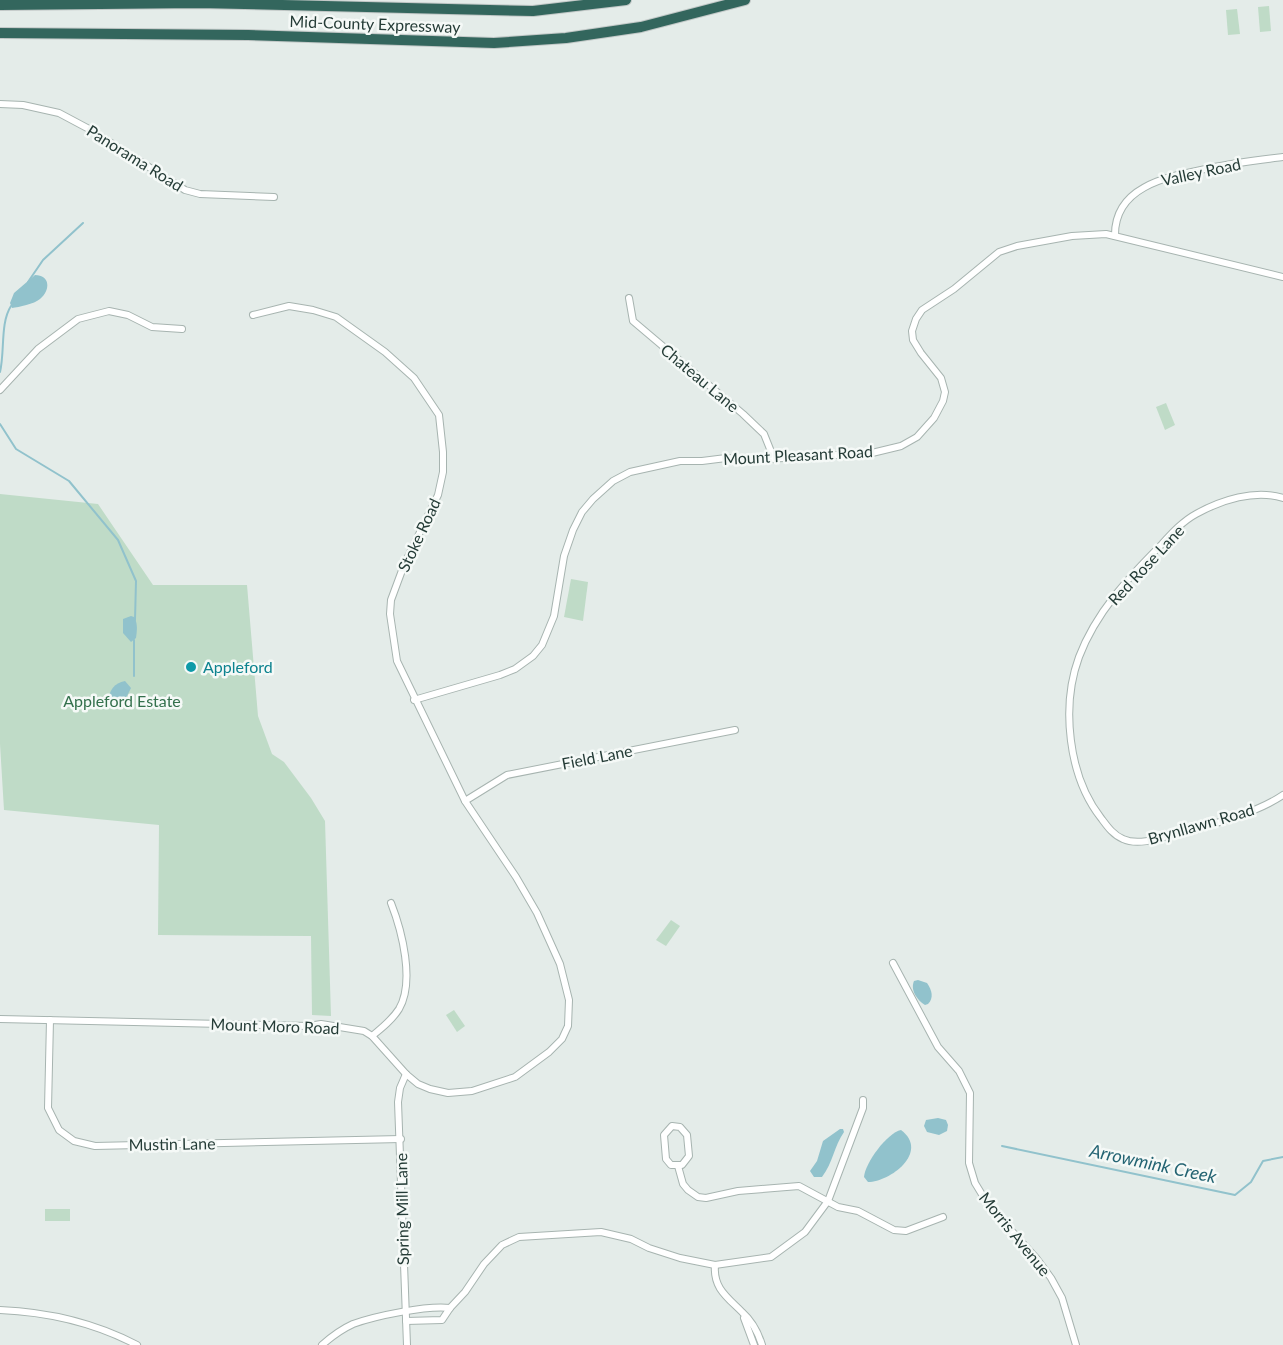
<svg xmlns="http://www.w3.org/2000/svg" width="1283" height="1345" font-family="Lato,sans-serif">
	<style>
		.green { fill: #bfdbc7 }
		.water { fill: #91c2cc }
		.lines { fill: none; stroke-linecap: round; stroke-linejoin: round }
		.stream { stroke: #91c2cc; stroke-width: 2 }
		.minor-casing { stroke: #a7b4b0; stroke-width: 8 }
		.motorway-casing { stroke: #c2c8c7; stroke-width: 12 }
		.minor { stroke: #fff; stroke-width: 6 }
		.motorway { stroke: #33665d; stroke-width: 10 }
		.culture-dot { fill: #0f9aa8; stroke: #f5f9f7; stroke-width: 2 }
		.labels { text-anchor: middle; stroke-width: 5; stroke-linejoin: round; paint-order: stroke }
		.street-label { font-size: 16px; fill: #253c37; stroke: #f5f9f7 }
		.culture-label { font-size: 16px; fill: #0d838f; stroke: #f5f9f7; text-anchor: start }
		.park-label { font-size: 16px; fill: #33704c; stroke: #f5f9f7 }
		.water-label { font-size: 18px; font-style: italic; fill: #246473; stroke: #f5f9f7 }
	</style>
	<rect width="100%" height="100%" fill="#e4ece9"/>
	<g class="green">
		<polygon points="1269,6 1271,31 1260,32 1258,7"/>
		<polygon points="1237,9 1240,34 1228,35 1226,10"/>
		<polygon points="1166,403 1175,425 1165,430 1156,407"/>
		<polygon points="0,494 98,504 153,585 247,585 258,716 272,754 284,762 311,798 325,821 331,1016 312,1015 311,936 158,935 159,825 4,810 0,744"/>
		<polygon points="571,579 588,582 583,621 564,617"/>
		<polygon points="671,920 680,926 666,946 656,940"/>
		<polygon points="454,1010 465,1026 457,1032 446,1015"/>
		<rect x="45" y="1209" width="25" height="12"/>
	</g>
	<g class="water">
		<path d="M35 275C50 275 51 290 40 299 34 304 19 307 12 308L10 303 14 293Z"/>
		<path d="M131 616 134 617C138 623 137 631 136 638L131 642 123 633V619Z"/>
		<path d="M125 681 131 688 123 704 117 707 111 705 108 700C110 690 114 683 125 681Z"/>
		<path d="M918 980 927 983C932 990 934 998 928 1004L925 1005C917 1000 910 990 914 981Z"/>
		<polygon points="938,1118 946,1120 948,1125 947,1131 939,1135 927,1132 924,1126 926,1120"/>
		<path d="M840 1129H843L844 1132C834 1146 833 1163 822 1177H814L810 1171 817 1161 823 1141Z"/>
		<path d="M901 1130C930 1152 890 1182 868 1182L864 1177C865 1163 887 1133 901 1130Z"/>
	</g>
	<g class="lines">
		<g class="stream">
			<polyline points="28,282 43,260 83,223"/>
			<path d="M0 372C5 351 0 323 11 306"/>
			<polyline points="0,424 16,449 69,481 118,540 136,581 135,620"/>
			<polyline points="134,676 134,640"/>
			<polyline points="1002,1146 1235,1195 1251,1182 1263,1161 1283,1157"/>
		</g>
		<defs>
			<g id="minor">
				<polyline points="0,104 23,105 59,113 89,129 185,190 200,194 274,197"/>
				<path d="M1115 236C1114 184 1172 176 1210 168 1234 163 1259 160 1283 157"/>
				<polyline points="629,298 633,321 743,414 764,434 774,459"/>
				<polyline points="0,390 38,349 78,319 109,311 128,315 152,327 182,329"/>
				<path d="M1283 498C1255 489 1221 500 1196 514 1183 521 1172 533 1162 544 1129 577 1096 612 1079 657 1061 706 1068 776 1101 818 1107 826 1113 835 1123 839 1140 847 1165 836 1181 832 1212 825 1258 812 1283 795"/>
				<polyline points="414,700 500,675 515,669 533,656 542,645 554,616 564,556 573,530 582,512 593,499 613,481 630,472 680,461 702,461 726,458 751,460 872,453 901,446 917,437 934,418 943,401 945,392 941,378 921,353 913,340 912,331 916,319 922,310 954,289 999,252 1017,246 1072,236 1106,234 1283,277"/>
				<polyline points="465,801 507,775 735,730"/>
				<polyline points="893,963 938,1047 959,1071 970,1093 969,1163 975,1183 989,1206 1037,1259 1051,1278 1062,1298 1076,1345"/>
				<polyline points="0,1019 309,1026 321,1024 364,1031 372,1036 406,1074 418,1084 430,1089 448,1093 472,1091 515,1077 549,1052 562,1039 568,1026 569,1000 560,964 537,913 516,877 465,801 397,661 390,614 391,600 404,565 438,495 443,472 443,452 439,415 414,378 385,352 336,317 313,310 289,306 253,315"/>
				<polyline points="50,1020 48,1108 59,1130 74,1141 95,1146 401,1139"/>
				<path d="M372 1036C382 1028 392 1020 399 1009 415 982 402 931 391 903"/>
				<polyline points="406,1074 400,1088 398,1102 407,1345"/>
				<polygon points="672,1126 680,1127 687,1135 689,1156 682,1165 671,1165 666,1159 664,1135"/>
				<polyline points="678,1166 683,1184 688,1190 698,1197 706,1198 738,1191 799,1186 838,1207 858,1211 894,1230 906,1231 943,1217"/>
				<path d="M715 1265C713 1288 727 1297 742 1312 752 1321 758 1332 762 1345"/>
				<path d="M0 1310C47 1312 95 1323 137 1345"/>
				<polyline points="744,1318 754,1345"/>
				<polyline points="406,1321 442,1320 450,1308 465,1292 484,1264 502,1245 519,1237 601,1232 631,1239 649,1248 680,1258 715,1265 771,1257 805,1232 828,1201 863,1108 863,1100"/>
				<path d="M322 1345C331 1337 342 1329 353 1324 375 1316 428 1305 450 1308"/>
			</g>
			<g id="motorway">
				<polyline points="0,5 199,3 533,11 626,0"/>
				<polyline points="0,33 248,35 494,43 566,38 641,27 745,0"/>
			</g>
		</defs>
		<use href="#minor" class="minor-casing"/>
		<use href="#motorway" class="motorway-casing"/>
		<use href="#minor" class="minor"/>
		<use href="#motorway" class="motorway"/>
	</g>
	<circle class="culture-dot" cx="191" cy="667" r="6"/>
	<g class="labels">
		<g class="street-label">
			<text transform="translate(375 24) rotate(2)" y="6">Mid-County Expressway</text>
			<text transform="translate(135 158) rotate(32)" y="6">Panorama Road</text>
			<text transform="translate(1201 172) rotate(-12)" y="6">Valley Road</text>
			<text transform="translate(700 378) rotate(40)" y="6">Chateau Lane</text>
			<text transform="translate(798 455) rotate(-3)" y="6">Mount Pleasant Road</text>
			<text transform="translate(419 535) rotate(-65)" y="6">Stoke Road</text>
			<text transform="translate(1146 565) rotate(-47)" y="6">Red Rose Lane</text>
			<text transform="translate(597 757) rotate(-11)" y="6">Field Lane</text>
			<text transform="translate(1201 824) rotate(-16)" y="6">Brynllawn Road</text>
			<text transform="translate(275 1026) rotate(2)" y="6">Mount Moro Road</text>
			<text transform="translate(172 1144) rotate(-1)" y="6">Mustin Lane</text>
			<text transform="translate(402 1209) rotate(-91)" y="6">Spring Mill Lane</text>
			<text transform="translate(1015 1234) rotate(51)" y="6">Morris Avenue</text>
		</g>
		<g class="culture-label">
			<text x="203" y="673">Appleford</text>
		</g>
		<g class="park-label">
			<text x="122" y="707">Appleford Estate</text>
		</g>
		<g class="water-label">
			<text transform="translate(1153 1164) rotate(12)" y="6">Arrowmink Creek</text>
		</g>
	</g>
</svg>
